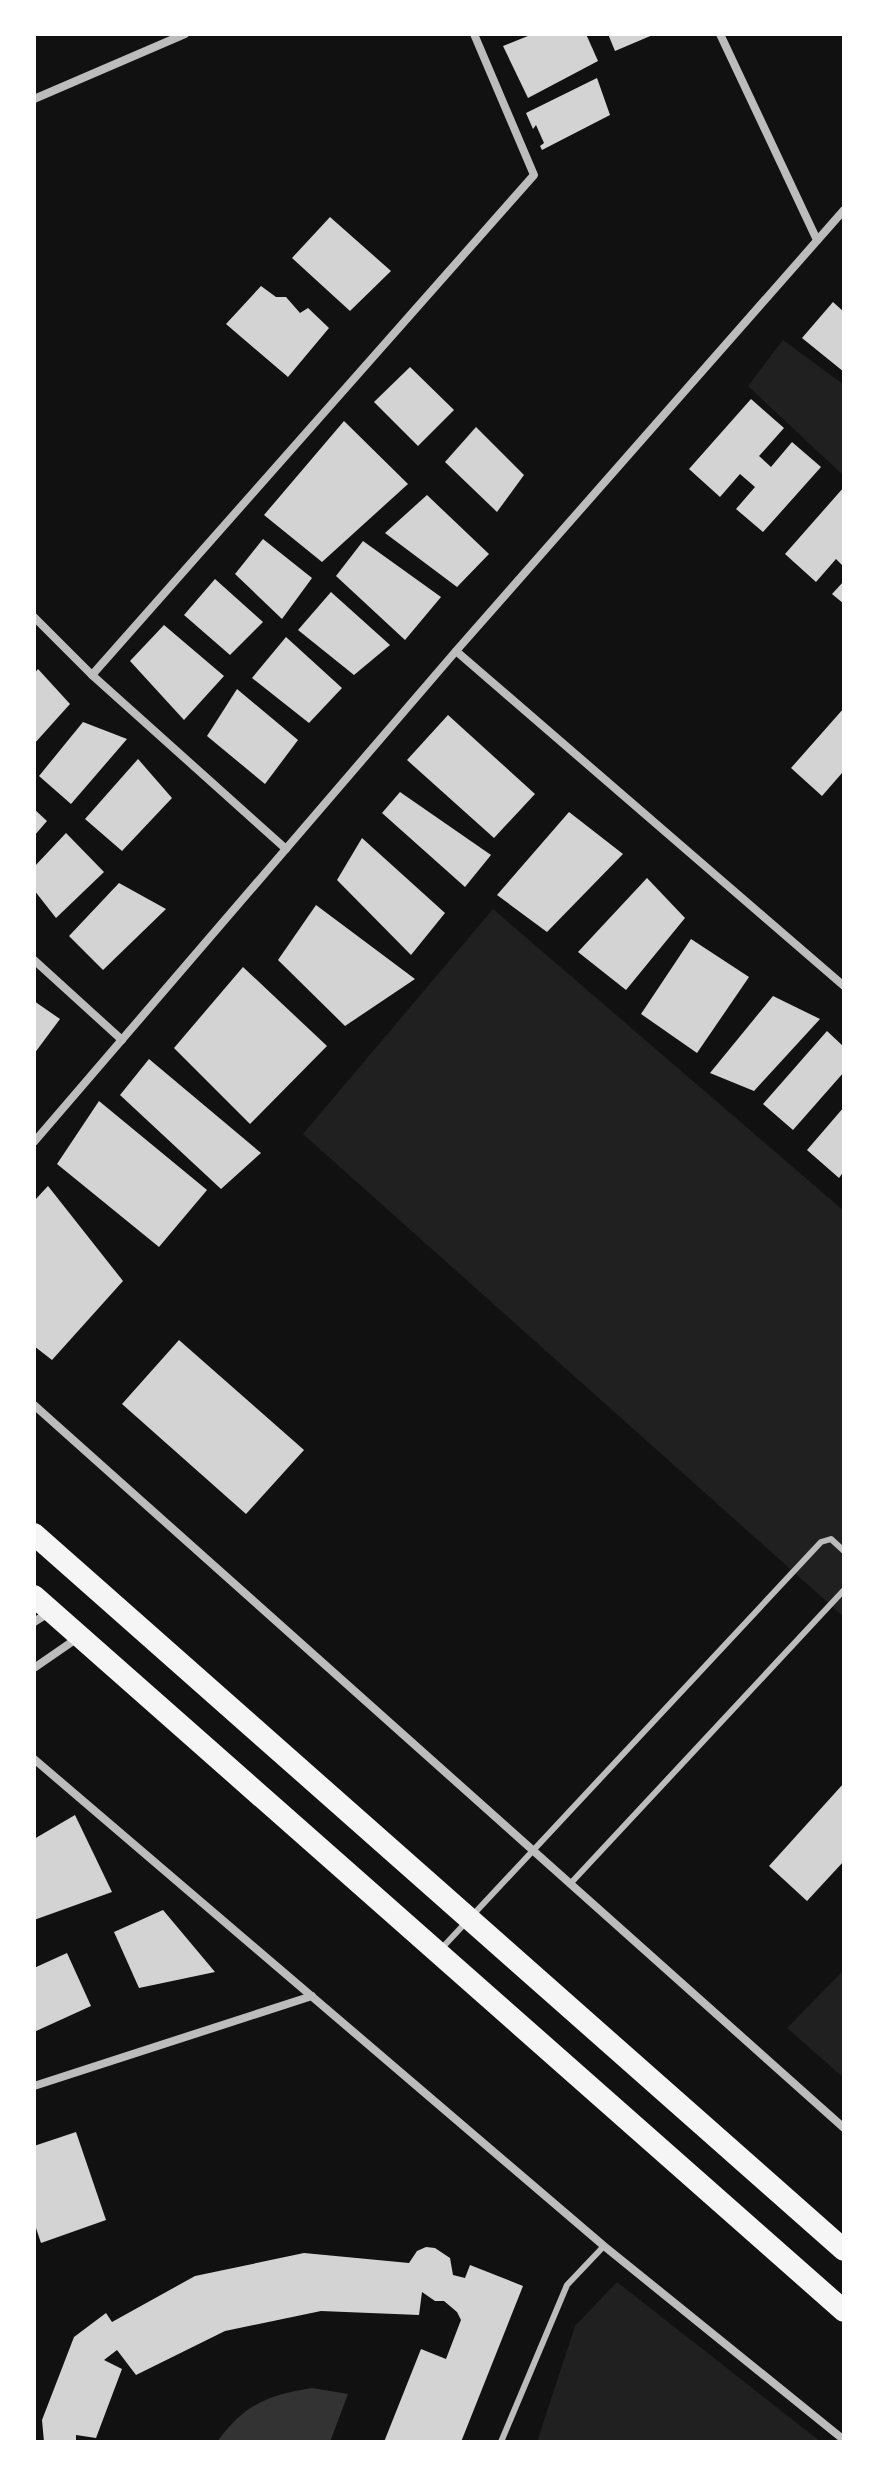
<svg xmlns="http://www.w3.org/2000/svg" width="878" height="2476" font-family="Cabin,sans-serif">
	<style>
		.green { fill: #202020 }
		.water { fill: #333 }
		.building { fill: #d3d3d3 }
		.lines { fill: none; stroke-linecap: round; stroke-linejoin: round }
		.service { stroke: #bcbcbc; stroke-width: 6 }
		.minor { stroke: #bcbcbc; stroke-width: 8 }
		.trunk { stroke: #f5f5f5; stroke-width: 22 }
	</style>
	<rect width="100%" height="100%" fill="#111"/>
	<g class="green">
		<polygon points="783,340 844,385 844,476 748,386"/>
		<polygon points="493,909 844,1211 844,1617 303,1134"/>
		<polygon points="844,1970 844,2078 787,2028"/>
		<polygon points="617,2282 821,2442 822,2442 537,2442 575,2326"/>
	</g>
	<path class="water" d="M312 2388 348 2394 330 2442H217C244 2404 269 2395 312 2388Z"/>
	<g class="building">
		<polygon points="533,34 586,34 598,61 528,98 503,46"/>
		<polygon points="608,34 655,34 615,51"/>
		<polygon points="597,78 610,115 542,150 540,146 544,143 536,125 533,129 526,113"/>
		<polygon points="330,217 391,271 350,311 292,258"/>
		<polygon points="261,286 276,297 286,297 300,313 308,308 329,328 288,377 226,324"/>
		<polygon points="833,302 844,312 844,372 802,338"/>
		<polygon points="410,367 454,410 418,446 374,402"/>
		<polygon points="751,399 784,428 759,456 771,467 792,442 821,467 763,532 736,509 755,487 740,474 720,497 689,469"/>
		<polygon points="344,421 408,484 322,562 264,515"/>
		<polygon points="476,427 524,475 497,512 445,462"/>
		<polygon points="844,487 844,567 836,559 816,582 785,554"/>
		<polygon points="427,495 489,554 457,587 385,533"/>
		<polygon points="263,539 312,578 282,619 235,574"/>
		<polygon points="363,541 441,597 405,640 336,576"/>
		<polygon points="215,579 263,622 230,655 184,615"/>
		<polygon points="844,581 844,604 832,594"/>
		<polygon points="331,592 390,645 354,675 298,630"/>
		<polygon points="164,625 224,676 184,720 130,661"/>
		<polygon points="286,637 342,688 309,723 252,678"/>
		<polygon points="38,669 70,704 34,744 34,674"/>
		<polygon points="237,689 298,740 265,784 207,736"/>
		<polygon points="844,708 844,775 842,773 822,796 791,768"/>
		<polygon points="448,715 535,794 494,838 407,760"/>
		<polygon points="83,722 127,739 71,804 39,776"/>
		<polygon points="138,759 172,798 122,851 85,819"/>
		<polygon points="400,792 491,855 465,887 382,813"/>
		<polygon points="34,809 47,821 34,836"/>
		<polygon points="569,812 623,854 547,932 497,895"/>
		<polygon points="66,833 104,872 56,918 34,890 34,867"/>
		<polygon points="362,838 445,913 411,955 337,880"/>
		<polygon points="647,878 685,918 626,990 578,952"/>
		<polygon points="119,883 166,909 103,970 69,936"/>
		<polygon points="316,905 415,979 345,1026 278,960"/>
		<polygon points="691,939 749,977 697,1053 641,1014"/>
		<polygon points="243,967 327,1046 250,1124 174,1048"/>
		<polygon points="773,996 820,1019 754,1091 710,1073"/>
		<polygon points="34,1001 60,1019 34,1054"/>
		<polygon points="827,1031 844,1047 844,1072 793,1130 763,1104"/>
		<polygon points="149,1059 261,1153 221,1189 120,1095"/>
		<polygon points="99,1101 207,1190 159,1247 57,1164"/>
		<polygon points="844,1107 844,1171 839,1178 807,1150"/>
		<polygon points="48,1186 123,1281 52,1360 34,1346 34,1201"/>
		<polygon points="179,1340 304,1450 246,1514 122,1404"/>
		<polygon points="844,1783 844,1861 807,1901 769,1866"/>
		<polygon points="75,1815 112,1892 34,1920 34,1839"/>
		<polygon points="163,1910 215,1972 139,1988 114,1932"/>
		<polygon points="67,1953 91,2006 34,2032 34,1968"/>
		<polygon points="76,2132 106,2220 41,2243 34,2222 34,2146"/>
		<polygon points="426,2247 435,2248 450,2258 453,2275 465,2278 470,2265 523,2286 461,2442 384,2442 421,2349 446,2359 461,2320 457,2312 444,2301 435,2301 422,2292 419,2315 321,2311 225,2331 136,2375 117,2350 104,2360 122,2369 96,2438 76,2435 76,2442 44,2442 42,2420 74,2337 106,2313 112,2322 195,2276 304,2253 409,2263 417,2251"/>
	</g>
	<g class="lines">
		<g class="service">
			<polyline points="570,1884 844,1590"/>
			<polyline points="442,1948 821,1542 831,1539 844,1551"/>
			<polyline points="501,2442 567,2285 604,2246"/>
		</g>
		<g class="minor">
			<polyline points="720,34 817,240"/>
			<polyline points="34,99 185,34"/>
			<polyline points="34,617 92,675 286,849"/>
			<polyline points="456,651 844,986"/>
			<polyline points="92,675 534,175 474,34"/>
			<polyline points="34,960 122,1040"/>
			<polyline points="34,1142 456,651 844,210"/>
			<polyline points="34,1405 844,2128"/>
			<polyline points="34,1622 50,1612"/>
			<polyline points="34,1668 79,1637"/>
			<polyline points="34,1759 604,2246 844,2440"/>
			<polyline points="34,2086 312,1996"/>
		</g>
		<g class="trunk">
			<polyline points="34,1534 844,2250"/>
			<polyline points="34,1596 844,2311"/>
		</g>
	</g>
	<rect width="878" height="2476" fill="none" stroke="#ffffff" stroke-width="72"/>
</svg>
